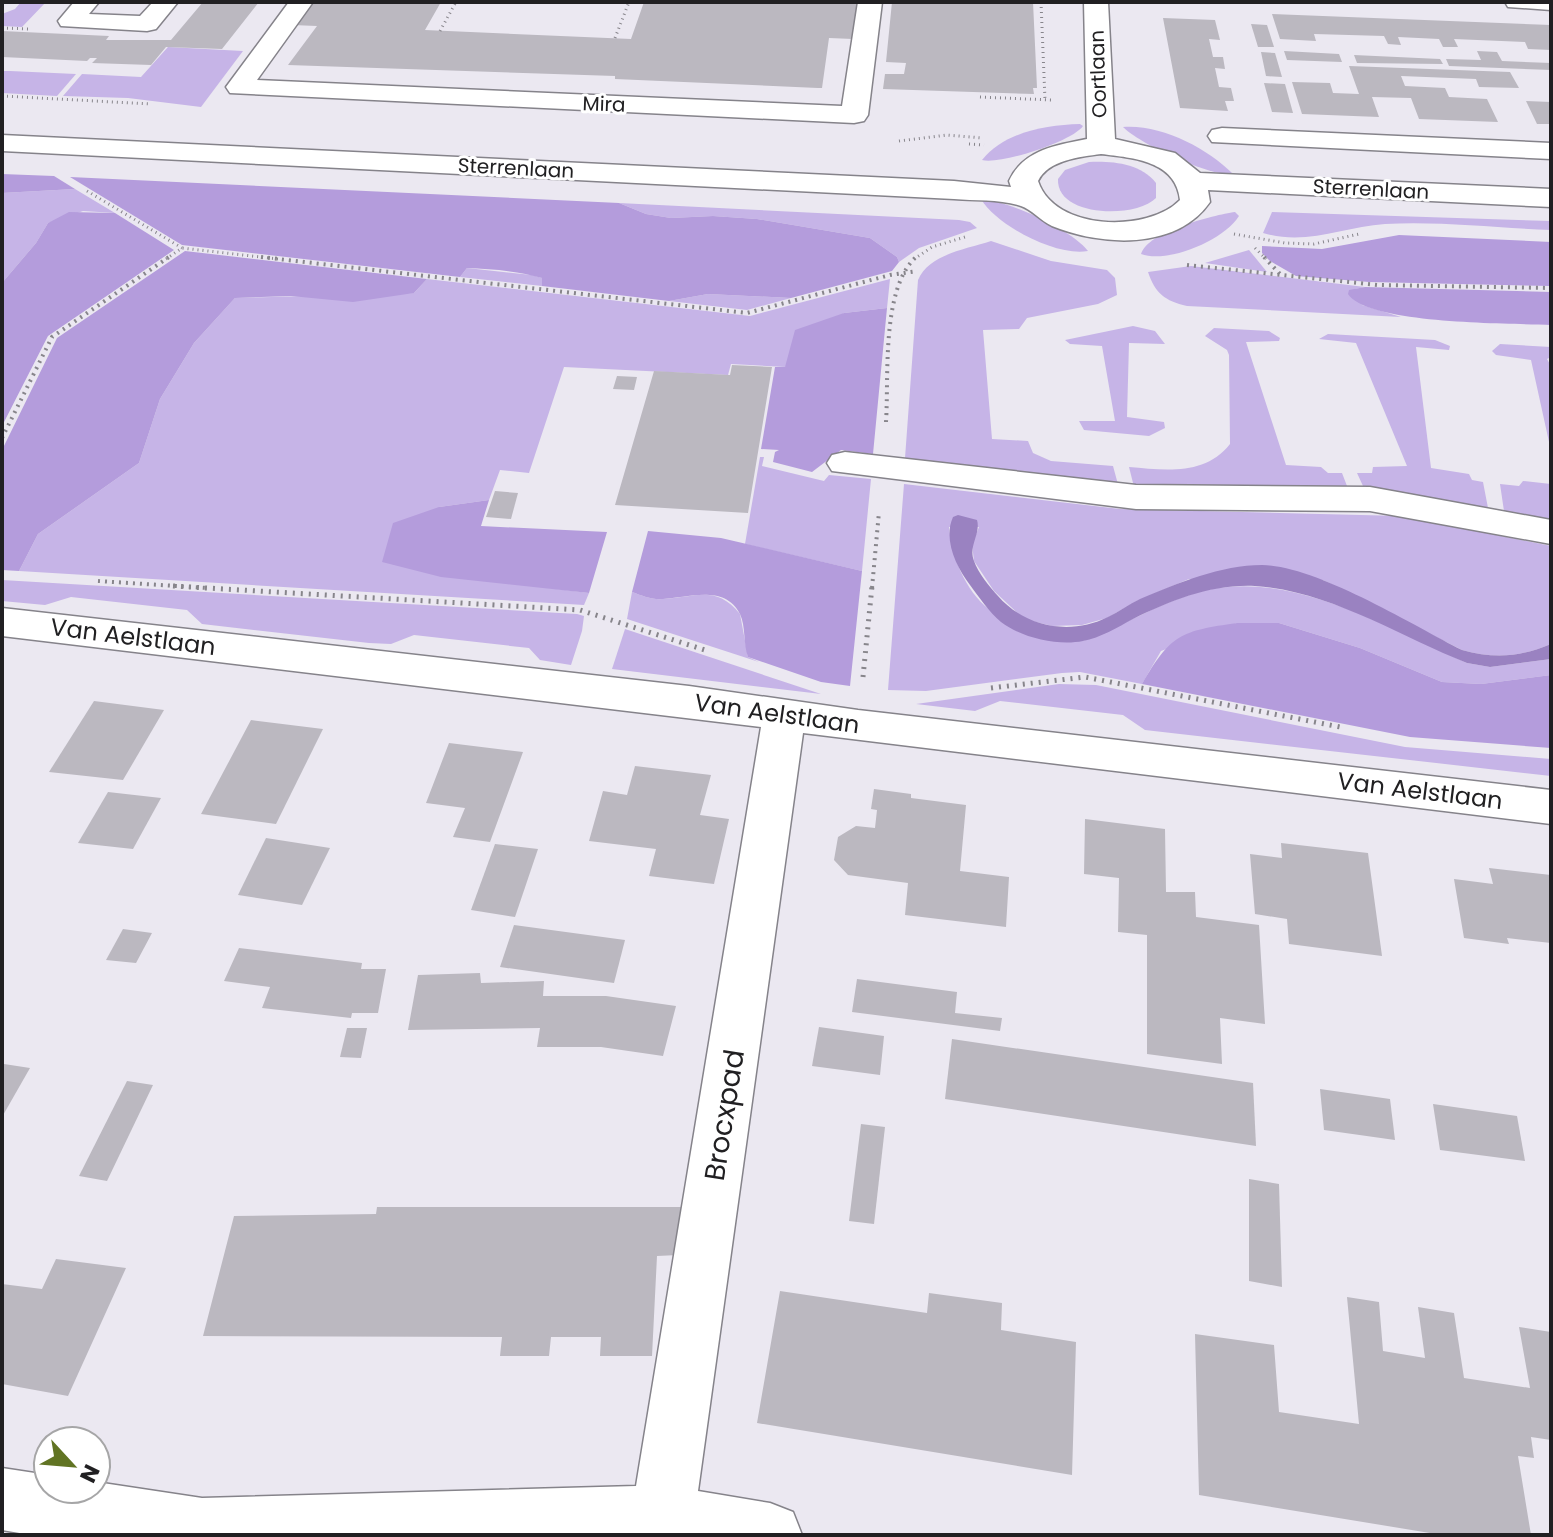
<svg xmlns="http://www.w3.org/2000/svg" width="1553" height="1537" font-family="Poppins,sans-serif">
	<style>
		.green { fill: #c6b4e7 }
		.forest { fill: #b49cdc }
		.water { fill: #9a82c1 }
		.building { fill: #bbb8c0 }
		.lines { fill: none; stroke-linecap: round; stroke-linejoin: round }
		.minor-casing { stroke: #85838a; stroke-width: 3 }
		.path-far2 { stroke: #87858b; stroke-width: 3; stroke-dasharray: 1 4; stroke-linecap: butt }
		.path-far1 { stroke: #87858b; stroke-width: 4; stroke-dasharray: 2 5; stroke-linecap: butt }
		.path { stroke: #87858b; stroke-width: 5; stroke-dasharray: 2 6; stroke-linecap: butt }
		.minor { fill: #fff; fill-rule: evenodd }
		.labels { text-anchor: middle; stroke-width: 6; stroke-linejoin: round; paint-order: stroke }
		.far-street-label { font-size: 20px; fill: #212022; stroke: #fff }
		.street-label { font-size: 24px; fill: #212022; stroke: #fff }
		.near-street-label { font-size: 28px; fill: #212022; stroke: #fff }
	</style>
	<rect width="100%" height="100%" fill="#ebe8f1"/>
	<g class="green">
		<polygon points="21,2 46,2 22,27 2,26 2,14 15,9"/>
		<polygon points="168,47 243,51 201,107 128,98 63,96 82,74 141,77"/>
		<polygon points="2,71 10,71 76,74 57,96 2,93"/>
		<path d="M1080 124 1083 126C1073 141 1001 165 982 160 1005 132 1045 125 1080 124Z"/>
		<path d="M1123 127C1161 124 1207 148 1233 174 1210 177 1140 144 1123 127Z"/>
		<path d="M1089 162C1112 161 1140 163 1156 183V198C1135 219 1056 217 1058 179L1065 170Z"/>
		<polygon points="75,189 115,213 83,211 48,223 36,243 2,283 2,193"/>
		<path d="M981 199C1009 201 1071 229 1088 251 1057 257 997 226 981 199Z"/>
		<polygon points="619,203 959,220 970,222 977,228 919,248 899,262 897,257 870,238 757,219 713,216 671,218 646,214"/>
		<path d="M1235 212 1239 216C1224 240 1168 264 1141 254 1147 232 1213 215 1235 212Z"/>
		<path d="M1272 212 1551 221V230C1496 228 1440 221 1385 224 1343 227 1306 246 1263 233Z"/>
		<path d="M991 241 1051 261 1107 270 1115 278 1117 295 1098 304 1027 318 1019 329 983 330 992 439 1028 441 1033 453 1051 461 1113 466 1119 488 905 458 918 280C929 254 967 249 991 241Z"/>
		<polygon points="1249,250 1267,272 1205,263"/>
		<path d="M1191 266 1365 287 1355 289 1362 305 1401 317 1187 306C1165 301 1155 293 1148 272Z"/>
		<polygon points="467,268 532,275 542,278 542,286 460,277"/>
		<polygon points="427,279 750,316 890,279 887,308 844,313 785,367 731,364 728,375 564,367 529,473 500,470 489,500 439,507 517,584 589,593 584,605 19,571 38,534 139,463 160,399 194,343 235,298 414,293"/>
		<polygon points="708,294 791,298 747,310 669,301"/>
		<polygon points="1133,326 1155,331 1165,344 1129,343 1127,417 1164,422 1165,428 1149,436 1084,430 1079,421 1115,421 1102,346 1070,344 1065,340"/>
		<path d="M1214 328 1269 331 1280 338 1279 341 1246 342 1286 465 1321 467 1328 473H1342L1347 486 1134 487 1129 467C1165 470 1205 476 1230 444L1229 355 1227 350 1205 336Z"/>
		<polygon points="1328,334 1435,340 1450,346 1449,350 1416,347 1431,468 1469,474 1472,480 1483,482 1488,508 1363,486 1357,473 1372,473 1373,467 1407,466 1356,343 1319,339"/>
		<polygon points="1500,344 1551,347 1551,357 1547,359 1551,366 1551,451 1531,360 1496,355 1492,351"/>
		<polygon points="760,457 764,457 762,466 824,481 829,475 871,479 862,571 745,544"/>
		<polygon points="1523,481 1551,484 1551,519 1504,511 1500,484 1519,486"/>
		<path d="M904 484 1120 509 1401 516 1551 546V644C1520 657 1495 659 1462 650L1323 580 1189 579 1137 601 1107 618 1082 625 1052 626 1024 619 994 591 974 561 972 544 979 527H949C951 554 965 591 989 609 1002 618 1064 635 1083 641 1121 627 1157 604 1195 593 1288 566 1384 627 1467 663L1490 667 1551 659V675L1481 684 1442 682 1360 648 1279 623H1237L1161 651 1142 684 1080 672 1062 673 926 691 888 690Z"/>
		<polygon points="2,580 577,614 584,616 582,631 571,665 540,660 529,648 414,635 391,644 369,643 202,624 187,610 71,597 45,605 2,601"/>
		<path d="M632 592C643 596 652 600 663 599 694 598 716 584 740 614L748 657 759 662 627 619Z"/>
		<polygon points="625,629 821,694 612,669"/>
		<polygon points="1059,684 1096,685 1405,747 1551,759 1551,776 1145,730 1123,715 1000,701 975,711 916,704"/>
	</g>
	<g class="forest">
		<polygon points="2,174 54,176 75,189 2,193"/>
		<path d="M70 177 619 203 646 214 671 218 713 216 757 219 870 238 897 257 899 262 892 271 791 298 708 294 669 301 542 286V278C519 271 491 269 467 268L460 277 182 245Z"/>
		<polygon points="69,212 115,213 174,250 48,336 2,426 2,283 36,243 48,223"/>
		<polygon points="1399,235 1551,242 1551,286 1369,282 1296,276 1270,261 1262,253 1262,246 1322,249"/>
		<polygon points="185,251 427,279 414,293 353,302 291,296 235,298 194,343 160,399 139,463 38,534 19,571 2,570 2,450 57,338"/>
		<path d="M1365 287 1551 292V325C1511 323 1369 325 1348 294L1349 290Z"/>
		<polygon points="887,308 873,454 841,450 812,472 773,462 775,452 779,450 761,449 775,367 785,367 795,330 844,313"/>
		<polygon points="489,500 481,526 607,532 589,593 441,577 382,562 393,523 439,507"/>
		<path d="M648 531 721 538 862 571 850 686 821 682 748 657C743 643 746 627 740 614 725 584 687 598 663 599 652 600 643 596 632 592Z"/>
		<path d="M1237 623H1279L1360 648 1442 682 1481 684 1551 675V748L1410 737 1142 684C1171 634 1181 631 1237 623Z"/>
	</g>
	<path class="water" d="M958 515 977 520C981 534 968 546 974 561 978 573 990 587 998 596 1025 627 1070 636 1108 617 1119 612 1129 604 1140 599 1178 583 1221 565 1262 565 1315 565 1413 625 1462 650 1495 659 1520 657 1551 644V659L1490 667 1467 663C1399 636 1330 591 1255 586 1212 584 1172 600 1133 619 1118 627 1100 638 1083 641 1058 646 1022 638 1001 622 989 612 979 597 970 585 956 567 943 539 953 517Z"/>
	<g class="building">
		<polygon points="203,2 259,2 222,49 166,47 151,65 92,63 97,58 90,58 87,61 2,57 2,31 109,36 106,40 171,40"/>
		<polygon points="309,2 441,2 425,30 631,39 644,2 858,2 853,39 829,38 822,88 818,88 615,79 615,76 288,65 317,26 292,25"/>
		<polygon points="892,2 1033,2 1037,88 1033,88 1034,94 883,89 885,74 904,74 906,63 886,62"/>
		<polygon points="1272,14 1551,25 1551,50 1528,49 1525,42 1454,39 1458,47 1443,47 1439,39 1398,37 1401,45 1388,44 1384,36 1314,34 1316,41 1280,39"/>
		<polygon points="1163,18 1215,20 1220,40 1209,39 1213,57 1223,57 1225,69 1215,68 1219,87 1231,88 1234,101 1225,101 1228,111 1180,108"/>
		<polygon points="1251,24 1267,25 1274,47 1258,47"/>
		<polygon points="1284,51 1339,54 1342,62 1287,60"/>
		<polygon points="1477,51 1497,52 1502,61 1551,63 1551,70 1449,66 1446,59 1481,60"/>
		<polygon points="1261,52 1275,53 1282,77 1266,76"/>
		<polygon points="1354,55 1440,59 1443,64 1357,63"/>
		<polygon points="1349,66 1510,72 1519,88 1479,87 1476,79 1401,76 1405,86 1445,88 1449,97 1487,99 1498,122 1419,119 1411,98 1372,97 1379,117 1302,114 1292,82 1330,83 1333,93 1359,94"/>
		<polygon points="1264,83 1285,84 1293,113 1272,112"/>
		<polygon points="1526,101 1551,102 1551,124 1537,124"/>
		<polygon points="732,365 772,367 748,513 615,505 654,371 730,375"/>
		<polygon points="617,376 637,377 634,390 613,389"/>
		<polygon points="495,491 518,493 511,519 486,517"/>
		<polygon points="94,701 164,710 123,780 49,772"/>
		<polygon points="251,720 323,729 276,824 201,814"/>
		<polygon points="449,743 523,752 490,842 453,837 465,808 426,803"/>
		<polygon points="635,766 711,775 700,815 729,819 714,884 649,876 656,849 589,841 603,791 627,795"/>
		<polygon points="874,789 911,794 911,798 966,805 960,871 1009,877 1006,927 905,915 908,883 848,875 834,860 838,837 856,826 875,828 877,810 871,809"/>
		<polygon points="108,792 161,798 133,849 78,843"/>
		<polygon points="1085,819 1165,829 1166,892 1195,892 1196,917 1259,925 1265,1024 1220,1018 1222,1064 1147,1054 1147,935 1118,932 1119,878 1084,874"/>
		<polygon points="266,838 330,848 302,905 238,895"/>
		<polygon points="1281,843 1368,853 1382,956 1289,944 1287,919 1255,914 1250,854 1282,858"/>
		<polygon points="495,844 538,849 515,917 471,910"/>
		<polygon points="1489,868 1551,875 1551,943 1507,938 1509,944 1464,938 1454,879 1493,884"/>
		<polygon points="514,925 625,940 614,983 500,967"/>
		<polygon points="123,929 152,933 136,963 106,960"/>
		<polygon points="239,948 362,963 361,969 386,969 378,1013 352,1013 351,1018 262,1008 270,987 224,981"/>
		<polygon points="480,973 481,983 544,981 543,996 606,996 676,1006 663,1056 601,1047 537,1047 540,1028 408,1030 418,975"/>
		<polygon points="857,979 957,992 955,1013 1002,1018 1000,1031 852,1012"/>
		<polygon points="819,1027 884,1036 880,1075 812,1066"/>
		<polygon points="347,1028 367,1028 361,1058 340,1057"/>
		<polygon points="952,1039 1253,1083 1256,1146 945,1099"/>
		<polygon points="4,1064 30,1068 2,1117 2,1067"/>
		<polygon points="127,1081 153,1085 107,1181 79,1176"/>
		<polygon points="1320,1089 1390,1099 1395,1140 1324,1130"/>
		<polygon points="1433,1104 1517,1116 1525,1161 1440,1150"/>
		<polygon points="861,1124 885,1127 874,1224 849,1221"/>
		<polygon points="1249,1179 1279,1184 1282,1287 1249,1281"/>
		<polygon points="377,1207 683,1207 678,1255 657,1256 652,1356 600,1356 601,1337 551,1337 549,1356 500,1356 502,1337 203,1336 234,1216 376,1214"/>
		<polygon points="56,1259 126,1268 68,1396 2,1384 2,1284 42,1289"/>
		<polygon points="780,1291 927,1313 929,1293 1002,1303 1001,1330 1076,1342 1072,1475 757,1423"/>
		<polygon points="1347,1297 1379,1302 1383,1351 1425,1358 1418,1307 1454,1313 1464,1378 1530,1388 1519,1327 1551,1332 1551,1440 1531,1437 1534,1458 1518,1456 1531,1535 1442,1535 1199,1495 1195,1334 1274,1345 1279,1412 1359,1424"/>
	</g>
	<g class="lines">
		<defs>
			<g id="minor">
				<polygon points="74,2 99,2 89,14 140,16 153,2 178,2 156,29 147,31 61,26 58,21"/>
				<polygon points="289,2 313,2 257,80 842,106 858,2 882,2 868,115 864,121 854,123 230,93 226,87"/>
				<path d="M1084 2H1108L1115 139 1175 153 1200 173 1551 189V207L1208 190 1210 202C1176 251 1101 246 1052 226 1041 221 1031 209 1021 206 1001 199 975 201 954 199L2 151V135L954 181 1011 187 1009 181C1023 150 1056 145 1087 139ZM1101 154C1134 158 1176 161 1180 200 1148 233 1054 231 1038 181 1048 160 1080 157 1101 154Z"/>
				<polygon points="1505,2 1551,2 1551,10 1508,7"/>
				<polygon points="1222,128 1551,143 1551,159 1212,142 1208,136 1212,130"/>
				<polygon points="845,452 1136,485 1370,487 1551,520 1551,544 1370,511 1136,509 832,471 827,463 832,455"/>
				<polygon points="2,608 689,686 858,710 1551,790 1551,824 803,733 698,1491 770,1503 793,1512 802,1535 31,1535 2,1530 2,1468 48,1475 48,1489 96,1489 96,1482 202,1498 636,1486 761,727 2,636"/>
			</g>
		</defs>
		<use href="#minor" class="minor-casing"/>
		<g class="path-far2">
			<polyline points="1041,2 1045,100"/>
			<polyline points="2,28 29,29"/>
			<polyline points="440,31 456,2"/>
			<polyline points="615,38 629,2"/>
			<polyline points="2,96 151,104"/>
			<polyline points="980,97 1051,100"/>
			<polyline points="899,141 947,135 982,138"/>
			<polyline points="969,144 984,145"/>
			<polyline points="87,191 182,248"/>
			<polyline points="1234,234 1285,243 1314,244 1359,234"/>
			<polyline points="1255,248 1266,259"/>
			<polyline points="166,259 182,248 278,259"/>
			<polyline points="914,259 932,247 965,237"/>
		</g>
		<g class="path-far1">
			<polyline points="261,257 747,313 890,275 917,271"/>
			<polyline points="1264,257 1281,275"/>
			<polyline points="1187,265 1377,285 1551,288"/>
			<path d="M886 422C889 377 881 289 916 257"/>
			<polyline points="2,438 52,337 169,257"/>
			<polyline points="98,581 207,588"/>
			<polyline points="872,588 879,512"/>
		</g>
		<g class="path">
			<polyline points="173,586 580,610 708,651"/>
			<polyline points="863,677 872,586"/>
			<polyline points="991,688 1085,677 1340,727"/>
		</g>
		<use href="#minor" class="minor"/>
	</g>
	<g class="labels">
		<g class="far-street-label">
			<text transform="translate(1098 74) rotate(-92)" y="7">Oortlaan</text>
			<text transform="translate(604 104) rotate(2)" y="7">Mira</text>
			<text transform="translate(516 168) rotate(3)" y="7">Sterrenlaan</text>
			<text transform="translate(1371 189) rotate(3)" y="7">Sterrenlaan</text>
		</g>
		<g class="street-label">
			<text transform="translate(133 637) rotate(7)" y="8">Van Aelstlaan</text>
			<text transform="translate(777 714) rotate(8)" y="8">Van Aelstlaan</text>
			<text transform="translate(1420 791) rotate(7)" y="8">Van Aelstlaan</text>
		</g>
		<g class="near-street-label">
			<text transform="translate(724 1115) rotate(-81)" y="10">Brocxpad</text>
		</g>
	</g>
	<rect width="1553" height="1537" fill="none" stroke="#212022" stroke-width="8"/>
	<g transform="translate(72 1465) rotate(116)"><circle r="38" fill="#ffffff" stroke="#a6a6a7" stroke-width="2"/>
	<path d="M0-6L14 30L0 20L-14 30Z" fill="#617423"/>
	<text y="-12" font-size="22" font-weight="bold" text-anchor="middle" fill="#212022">N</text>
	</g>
</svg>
